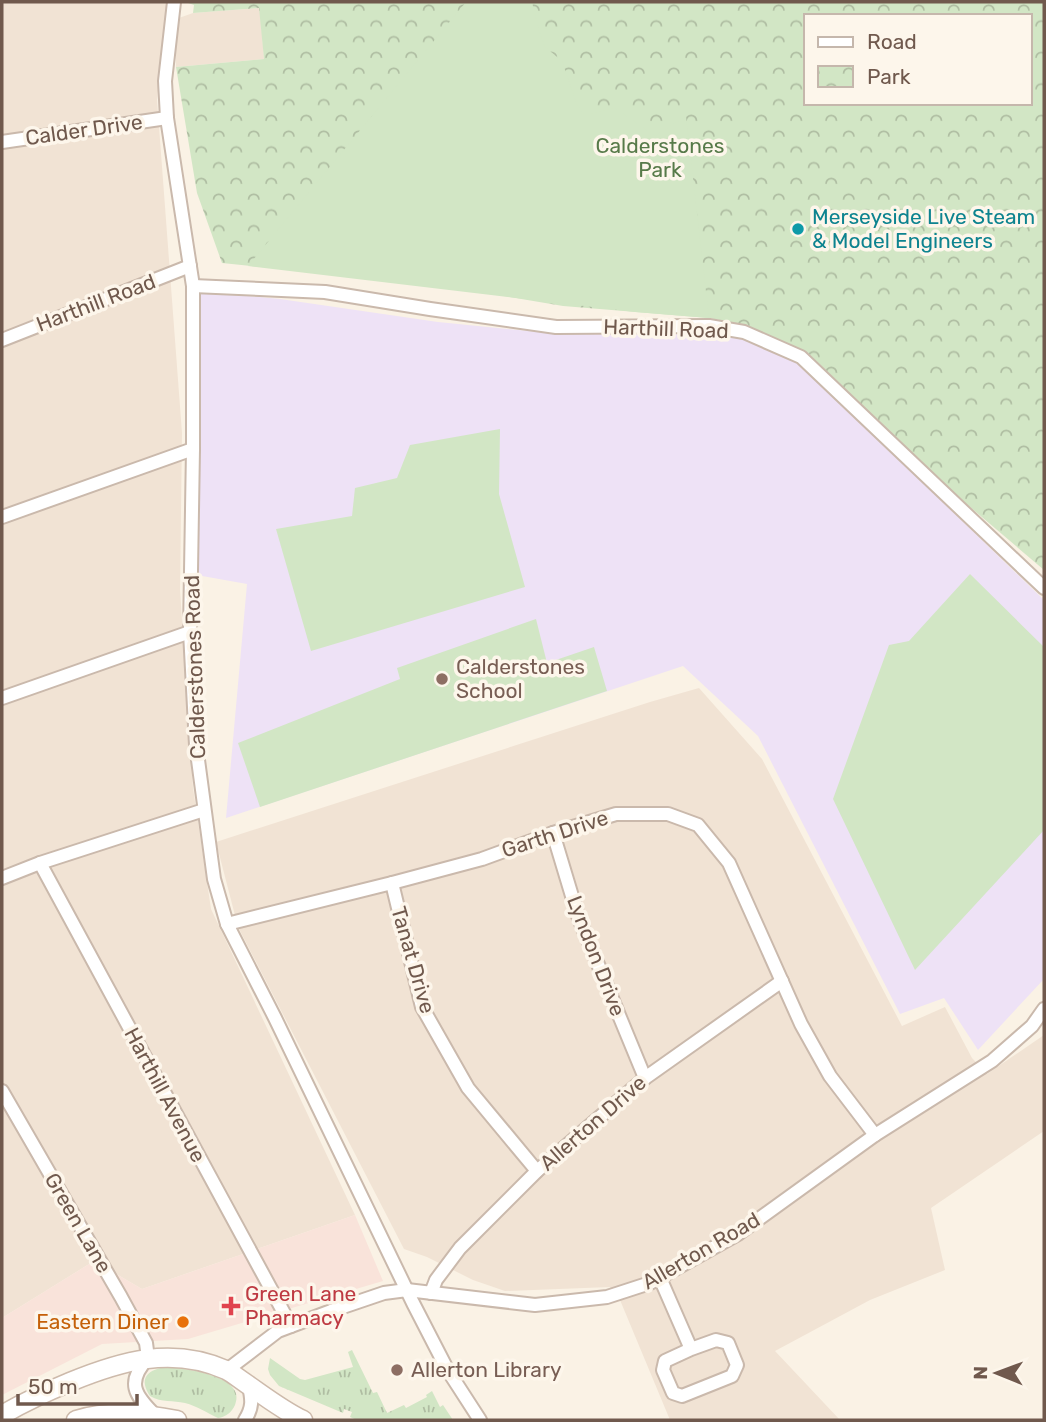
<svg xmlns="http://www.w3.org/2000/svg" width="1046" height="1422" font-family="Rubik,sans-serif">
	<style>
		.residential { fill: #f1e3d4 }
		.commercial { fill: #f9e3da }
		.education { fill: #eee2f6 }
		.grass { fill: url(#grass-tufts) }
		.park { fill: url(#park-crowns); fill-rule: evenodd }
		.garden { fill: #d2e6c5 }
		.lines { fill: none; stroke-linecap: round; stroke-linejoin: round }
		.minor-casing { stroke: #cab9ac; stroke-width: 16 }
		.secondary-casing { stroke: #cdbaab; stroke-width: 21 }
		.minor { stroke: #fff; stroke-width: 12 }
		.secondary { stroke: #fff; stroke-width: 18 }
		.culture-dot { fill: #0f9aa8; stroke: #fdf6eb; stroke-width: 2.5 }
		.education-dot { fill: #8d6e63; stroke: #fdf6eb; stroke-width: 2.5 }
		.health-dot { fill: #e0444e; stroke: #fdf6eb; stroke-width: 2.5 }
		.food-dot { fill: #e8710a; stroke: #fdf6eb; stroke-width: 2.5 }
		.labels { text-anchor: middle; stroke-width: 7; stroke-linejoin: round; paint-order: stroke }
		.street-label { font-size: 21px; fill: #70594d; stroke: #fdf6eb }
		.park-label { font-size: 21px; fill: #577a49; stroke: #fdf6eb }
		.culture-label { font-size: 21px; fill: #0d838f; stroke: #fdf6eb; text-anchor: start }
		.education-label { font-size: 21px; fill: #785e54; stroke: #fdf6eb; text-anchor: start }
		.health-label { font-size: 21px; fill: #be3a42; stroke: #fdf6eb; text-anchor: start }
		.food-label { font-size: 21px; fill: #c56008; stroke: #fdf6eb; text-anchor: end }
	</style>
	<defs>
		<pattern id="grass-tufts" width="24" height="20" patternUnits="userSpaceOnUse" patternTransform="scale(1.75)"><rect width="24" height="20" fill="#d2e6c5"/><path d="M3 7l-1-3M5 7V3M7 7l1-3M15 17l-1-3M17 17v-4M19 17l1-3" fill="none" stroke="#afbda2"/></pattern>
		<pattern id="park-crowns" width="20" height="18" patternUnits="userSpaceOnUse" patternTransform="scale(1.75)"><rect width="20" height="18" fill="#d2e6c5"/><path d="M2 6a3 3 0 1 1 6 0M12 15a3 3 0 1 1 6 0" fill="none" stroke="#afbda2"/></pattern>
	</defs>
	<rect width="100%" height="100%" fill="#faf2e5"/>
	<g class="residential">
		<polygon points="2,2 167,2 157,100 182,433 180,590 193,788 211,909 355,1215 142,1289 94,1261 2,1318"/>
		<polygon points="260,8 264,59 176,67 176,19 193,13"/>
		<polygon points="699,688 762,759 902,1026 945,1007 972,1058 987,1074 1044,1035 1044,1131 931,1208 945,1270 870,1300 775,1351 840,1420 670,1420 620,1300 610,1287 505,1291 473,1280 427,1257 404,1249 238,927 216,842 650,702"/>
	</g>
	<polygon class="commercial" points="355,1215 383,1281 188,1339 102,1344 2,1395 2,1318 94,1261 142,1289"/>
	<polygon class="education" points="199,291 280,299 438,322 549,333 741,335 793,360 868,430 1044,600 1044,979 978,1050 944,998 900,1014 758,736 683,666 226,818 247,584 191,574"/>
	<g class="grass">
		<polygon points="352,1350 373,1393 377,1392 387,1413 404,1405 406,1408 427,1397 426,1395 432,1391 440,1407 443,1405 453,1420 357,1420 350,1417 352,1412 344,1409 343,1413 279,1386 270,1375 268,1369 270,1358 300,1379 305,1380 353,1367 348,1352"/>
		<path d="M164 1367C182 1368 248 1375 235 1405 232 1412 226 1417 218 1418 207 1413 197 1406 185 1403 173 1400 162 1403 150 1396 139 1379 146 1371 164 1367Z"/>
	</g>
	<path class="park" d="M185 2H1044V570L956 495 808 353 747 327 735 323 709 318 563 306 432 284 222 263 197 193 176 67 264 59 259 8 193 13 194 5ZM806 16H1030V103H806Z"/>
	<g class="garden">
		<polygon points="466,2 532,2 539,31 545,47 562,61 577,105 584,114 591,114 615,108 655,136 686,116 709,318 635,312 248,266"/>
		<polygon points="500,429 499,494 525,587 311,651 276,529 352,516 355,488 397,478 410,445"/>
		<polygon points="970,574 1044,647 1044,830 915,970 833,799 889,645 909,641"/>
		<polygon points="536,619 547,663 594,647 607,691 260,807 238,743 400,679 397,668"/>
	</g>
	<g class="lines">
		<defs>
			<g id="minor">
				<polyline points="174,2 165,81 167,118 193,286 193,449 190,632 196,745 214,879 227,924 275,1018 413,1303 447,1369 480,1420"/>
				<polyline points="2,142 167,118"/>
				<polyline points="193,286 325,292 430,309 556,327 709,326 744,332 801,357 1044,588"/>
				<polyline points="2,340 190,266"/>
				<polyline points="2,517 193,449"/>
				<polyline points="2,698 190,632"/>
				<polyline points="553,833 578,916 645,1078"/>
				<polyline points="40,863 291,1326"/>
				<polyline points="2,878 40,863 204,810"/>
				<polyline points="392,883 422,1007 468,1088 537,1171"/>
				<polyline points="227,924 392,883 482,859 553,833 616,814 668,814 698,825 729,863 801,1024 830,1076 875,1135"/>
				<path d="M2 1091 121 1297 146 1343 148 1358C126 1382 134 1395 156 1416"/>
				<polyline points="660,1278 691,1349 716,1340 728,1343 737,1365 732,1376 682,1396 673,1393 663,1370 665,1361 691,1349"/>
				<polyline points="431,1293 436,1280 460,1248 537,1171 645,1078 782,981"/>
				<polyline points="227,1370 278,1331 331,1311 384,1293 407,1290 535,1305 607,1297 650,1283 738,1234 875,1135 992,1061 1032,1026 1044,1009"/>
				<path d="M245 1420C253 1407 252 1400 249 1386"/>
			</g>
			<g id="secondary">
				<path d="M2 1415C24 1402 46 1392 70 1382 121 1361 172 1346 226 1370 232 1373 238 1378 244 1382 263 1395 282 1410 303 1420"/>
				<path d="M76 1420C109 1410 143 1413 177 1420"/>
			</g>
		</defs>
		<use href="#minor" class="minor-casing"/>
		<use href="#secondary" class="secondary-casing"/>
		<use href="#minor" class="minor"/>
		<use href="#secondary" class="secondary"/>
	</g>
	<circle class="culture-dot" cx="798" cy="229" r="7"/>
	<g class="education-dot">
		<circle cx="442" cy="679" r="7"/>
		<circle cx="397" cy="1370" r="7"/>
	</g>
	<path class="health-dot" d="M227.5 1295.5h7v7h7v7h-7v7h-7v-7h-7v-7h7z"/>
	<circle class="food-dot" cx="183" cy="1322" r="7"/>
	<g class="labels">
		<g class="street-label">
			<text transform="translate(84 130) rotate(-8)" y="7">Calder Drive</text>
			<text transform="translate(96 303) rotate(-21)" y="7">Harthill Road</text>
			<text transform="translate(666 329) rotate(2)" y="7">Harthill Road</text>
			<text transform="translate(195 667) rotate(-92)" y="7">Calderstones Road</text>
			<text transform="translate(555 834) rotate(-18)" y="7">Garth Drive</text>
			<text transform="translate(596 956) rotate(69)" y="7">Lyndon Drive</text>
			<text transform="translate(413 960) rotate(74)" y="7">Tanat Drive</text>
			<text transform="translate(165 1095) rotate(62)" y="7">Harthill Avenue</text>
			<text transform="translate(593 1123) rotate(-41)" y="7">Allerton Drive</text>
			<text transform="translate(78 1223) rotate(60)" y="7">Green Lane</text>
			<text transform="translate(701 1251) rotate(-30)" y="7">Allerton Road</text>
		</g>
		<g class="park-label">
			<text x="660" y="153">Calderstones<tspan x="660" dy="24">Park</tspan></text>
		</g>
		<g class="culture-label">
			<text x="812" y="224">Merseyside Live Steam<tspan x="812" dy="24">&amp; Model Engineers</tspan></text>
		</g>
		<g class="education-label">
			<text x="456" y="674">Calderstones<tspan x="456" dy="24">School</tspan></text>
			<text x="411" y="1377">Allerton Library</text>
		</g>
		<g class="health-label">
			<text x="245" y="1301">Green Lane<tspan x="245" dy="24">Pharmacy</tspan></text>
		</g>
		<g class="food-label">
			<text x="169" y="1329">Eastern Diner</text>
		</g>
	</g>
	<rect width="1046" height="1422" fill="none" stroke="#70594d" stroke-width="7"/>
	<rect x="804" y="14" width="228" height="91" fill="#fdf6eb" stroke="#c5b7ac" stroke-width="2"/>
	<rect x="818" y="37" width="35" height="10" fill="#ffffff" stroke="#c5b7ac" stroke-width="2"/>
	<text x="867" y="49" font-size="21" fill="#70594d">Road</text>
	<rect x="818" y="66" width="35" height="21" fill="url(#park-crowns)" stroke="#c5b7ac" stroke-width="2"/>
	<text x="867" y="84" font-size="21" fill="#70594d">Park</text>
	<g transform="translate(997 1373) rotate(271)" stroke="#fdf6eb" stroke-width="5" paint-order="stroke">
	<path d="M0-5L12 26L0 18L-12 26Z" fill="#70594d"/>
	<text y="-10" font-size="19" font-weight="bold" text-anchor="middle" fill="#70594d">N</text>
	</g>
	<path d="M18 1394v10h119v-10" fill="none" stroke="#70594d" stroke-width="3.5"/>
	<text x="28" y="1394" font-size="21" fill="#70594d" stroke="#fdf6eb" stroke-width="5" paint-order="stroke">50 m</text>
</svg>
